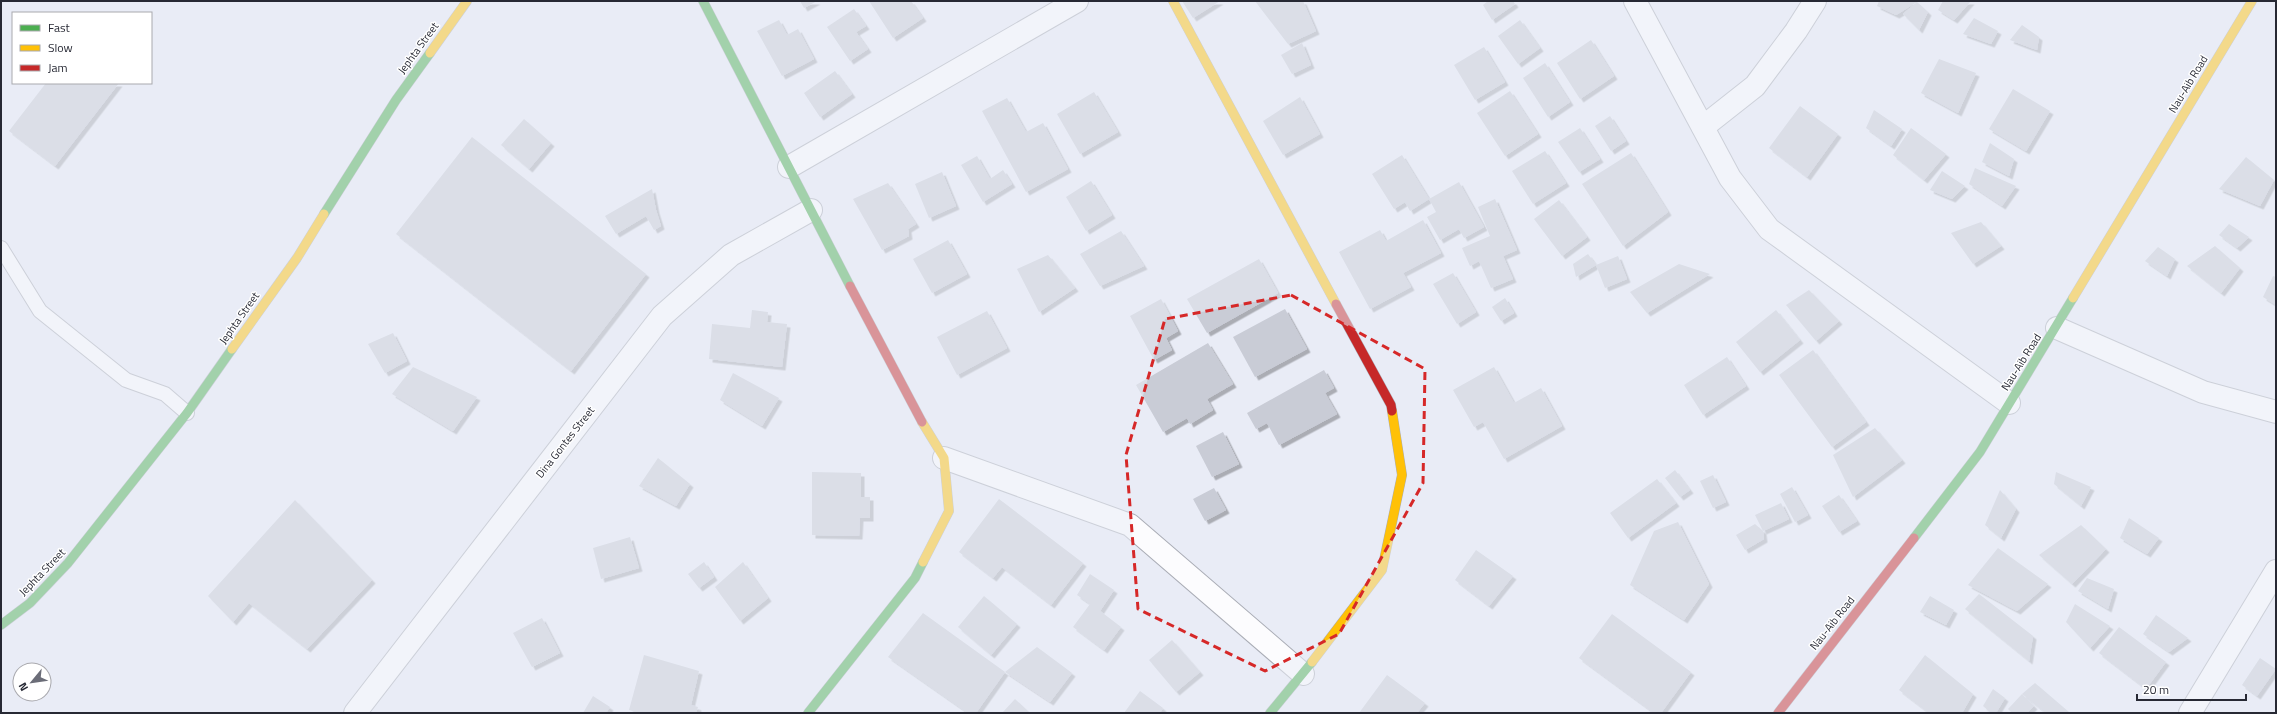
<svg xmlns="http://www.w3.org/2000/svg" width="2277" height="714" font-family="'Titillium Web',sans-serif">
	<style>
		.building { fill: #c9ccd6; filter: url(#shadow) }
		.lines { fill: none; stroke-linecap: round; stroke-linejoin: round }
		.lane-casing { stroke: #aaadb6; stroke-width: 16 }
		.street-casing { stroke: #aaadb6; stroke-width: 24 }
		.fast-casing { stroke: #aaadb6; stroke-width: 10 }
		.slow-casing { stroke: #aaadb6; stroke-width: 10 }
		.jam-casing { stroke: #aaadb6; stroke-width: 10 }
		.lane { stroke: #fcfcfe; stroke-width: 14 }
		.street { stroke: #fcfcfe; stroke-width: 22 }
		.fast { stroke: #4caf50; stroke-width: 9 }
		.slow { stroke: #ffc107; stroke-width: 9 }
		.jam { stroke: #c62828; stroke-width: 9 }
		.marked { fill: none; stroke: #d62828; stroke-width: 3; stroke-dasharray: 8 5; stroke-linejoin: round }
		.labels { text-anchor: middle; stroke-width: 3; stroke-linejoin: round; paint-order: stroke }
		.street-label { font-size: 11px; fill: #272934; stroke: #fff }
	</style>
	<defs>
		<filter id="shadow"><feDropShadow dx="3.5" dy="3.5" stdDeviation="0" flood-color="#0004"/></filter>
	</defs>
	<rect width="100%" height="100%" fill="#e9ecf6"/>
	<g class="building">
		<polygon points="800,1 817,1 804,8"/>
		<polygon points="869,1 911,1 923,18 893,38"/>
		<polygon points="1182,1 1220,1 1193,18"/>
		<polygon points="1255,1 1303,1 1316,31 1288,44"/>
		<polygon points="1488,1 1513,1 1515,4 1492,20 1483,5"/>
		<polygon points="1879,1 1915,1 1917,2 1928,12 1919,30 1903,14 1917,2 1896,15 1877,6"/>
		<polygon points="1943,1 1971,1 1954,20 1938,10"/>
		<polygon points="854,9 866,26 856,32 868,49 850,61 827,27"/>
		<polygon points="1974,18 1998,31 1991,44 1963,34"/>
		<polygon points="779,20 787,35 798,29 814,59 782,76 757,31"/>
		<polygon points="1520,20 1540,48 1518,64 1498,36"/>
		<polygon points="2022,25 2039,37 2037,50 2010,40"/>
		<polygon points="1591,40 1614,76 1580,99 1557,63"/>
		<polygon points="1302,43 1311,65 1292,74 1281,55"/>
		<polygon points="1484,47 1505,82 1475,100 1454,65"/>
		<polygon points="1939,59 1976,73 1958,113 1921,93"/>
		<polygon points="1545,63 1570,102 1548,117 1523,78"/>
		<polygon points="835,71 852,94 820,117 804,93"/>
		<polygon points="46,83 119,83 55,166 9,131"/>
		<polygon points="2013,89 2050,111 2026,151 1989,129"/>
		<polygon points="1510,91 1538,134 1505,156 1477,113"/>
		<polygon points="1094,92 1118,132 1080,154 1057,114"/>
		<polygon points="1300,97 1320,134 1283,155 1263,121"/>
		<polygon points="1007,98 1026,132 1043,123 1068,169 1026,192 982,111"/>
		<polygon points="1800,106 1838,134 1807,177 1769,148"/>
		<polygon points="1874,110 1902,129 1891,146 1866,128"/>
		<polygon points="1610,116 1626,141 1611,151 1595,126"/>
		<polygon points="524,119 551,143 529,169 501,145"/>
		<polygon points="1580,128 1600,159 1579,172 1558,142"/>
		<polygon points="1911,128 1946,154 1924,180 1893,155"/>
		<polygon points="472,137 646,274 571,371 396,234"/>
		<polygon points="1990,143 2014,159 2009,176 1982,162"/>
		<polygon points="1545,151 1566,183 1533,204 1512,171"/>
		<polygon points="1631,153 1668,212 1623,246 1582,184"/>
		<polygon points="1402,155 1429,199 1410,211 1405,202 1394,209 1372,174"/>
		<polygon points="977,156 990,179 1003,170 1012,184 983,202 961,165"/>
		<polygon points="2246,157 2274,180 2260,206 2219,189"/>
		<polygon points="1975,168 2016,186 2002,206 1969,184"/>
		<polygon points="1942,171 1965,186 1952,199 1930,190"/>
		<polygon points="942,172 956,206 929,218 915,184"/>
		<polygon points="1091,181 1112,215 1086,231 1066,197"/>
		<polygon points="1459,182 1484,227 1464,238 1459,229 1440,240 1427,217 1436,212 1429,199"/>
		<polygon points="888,183 916,224 908,229 909,236 882,250 853,199"/>
		<polygon points="652,189 656,210 661,226 654,230 646,216 616,234 605,216"/>
		<polygon points="1495,199 1517,250 1503,256 1513,279 1491,288 1479,261 1470,266 1462,248 1490,236 1478,207"/>
		<polygon points="1559,200 1587,237 1562,256 1534,219"/>
		<polygon points="1423,220 1441,253 1403,273 1411,287 1370,309 1339,252 1380,230 1386,241"/>
		<polygon points="1981,222 2001,246 1973,264 1951,233"/>
		<polygon points="2229,224 2249,237 2237,248 2219,235"/>
		<polygon points="1121,231 1144,266 1100,286 1080,254"/>
		<polygon points="948,240 967,274 932,293 913,259"/>
		<polygon points="2215,246 2240,268 2221,293 2187,266"/>
		<polygon points="2158,247 2175,259 2167,276 2145,261"/>
		<polygon points="1588,254 1596,265 1576,277 1573,264"/>
		<polygon points="1048,255 1075,288 1039,312 1017,269"/>
		<polygon points="1618,256 1627,279 1605,288 1596,265"/>
		<polygon points="1259,259 1278,293 1207,333 1187,299"/>
		<polygon points="1679,264 1710,274 1647,313 1630,292"/>
		<polygon points="1453,273 1476,312 1457,324 1433,284"/>
		<polygon points="2273,276 2276,277 2276,305 2263,297"/>
		<polygon points="1809,290 1839,321 1816,341 1786,305"/>
		<polygon points="1505,298 1514,313 1501,321 1492,307"/>
		<polygon points="1161,299 1178,331 1166,338 1172,350 1154,360 1130,316"/>
		<polygon points="1285,309 1307,349 1255,377 1233,337"/>
		<polygon points="752,310 768,312 767,322 787,324 782,367 709,359 712,324 750,328"/>
		<polygon points="1776,310 1800,340 1760,372 1736,342"/>
		<polygon points="987,311 1007,348 957,375 937,337"/>
		<polygon points="393,333 407,361 385,373 368,344"/>
		<polygon points="1208,343 1233,384 1207,399 1213,410 1190,424 1187,418 1163,432 1136,385"/>
		<polygon points="1813,350 1866,422 1832,447 1779,375"/>
		<polygon points="1727,357 1746,386 1703,415 1684,385"/>
		<polygon points="413,367 477,397 453,431 392,394"/>
		<polygon points="1494,367 1514,403 1541,388 1562,426 1504,459 1483,422 1474,427 1453,390"/>
		<polygon points="1324,370 1334,388 1325,393 1337,414 1279,445 1267,423 1256,429 1247,413"/>
		<polygon points="733,373 779,398 762,426 720,400"/>
		<polygon points="1875,428 1902,460 1853,497 1833,455"/>
		<polygon points="1223,432 1239,464 1212,477 1196,446"/>
		<polygon points="658,458 690,484 676,506 639,486"/>
		<polygon points="1675,470 1690,490 1680,497 1665,478"/>
		<polygon points="812,472 861,473 861,497 870,497 870,518 860,518 859,536 812,535"/>
		<polygon points="2056,472 2091,487 2081,506 2054,484"/>
		<polygon points="1713,475 1726,502 1713,508 1700,481"/>
		<polygon points="1657,479 1676,503 1628,538 1610,513"/>
		<polygon points="1792,487 1808,515 1795,522 1780,494"/>
		<polygon points="1214,488 1226,510 1205,521 1193,499"/>
		<polygon points="2000,490 2016,509 2001,538 1985,525"/>
		<polygon points="1839,495 1857,521 1839,532 1822,506"/>
		<polygon points="999,499 1083,563 1051,605 1002,567 993,578 959,552"/>
		<polygon points="295,500 372,580 307,649 249,603 233,622 208,596"/>
		<polygon points="1781,503 1789,519 1763,531 1755,515"/>
		<polygon points="2129,518 2159,538 2147,554 2120,538"/>
		<polygon points="1678,522 1709,584 1684,620 1630,585 1654,531"/>
		<polygon points="1755,524 1763,531 1764,539 1745,550 1736,535"/>
		<polygon points="2081,525 2106,549 2072,584 2039,555"/>
		<polygon points="630,537 639,568 601,579 593,548"/>
		<polygon points="1998,548 2048,584 2017,611 1968,585"/>
		<polygon points="1476,550 1513,576 1489,606 1455,580"/>
		<polygon points="704,562 714,577 699,588 688,574"/>
		<polygon points="743,562 768,598 740,621 715,587"/>
		<polygon points="1090,574 1114,590 1100,611 1121,627 1104,650 1073,627 1090,604 1077,595"/>
		<polygon points="2087,578 2114,589 2108,609 2078,591"/>
		<polygon points="1979,594 2033,636 2029,661 1965,609"/>
		<polygon points="984,596 1017,624 991,655 958,627"/>
		<polygon points="1930,596 1954,610 1946,625 1920,612"/>
		<polygon points="2075,604 2110,626 2090,648 2066,622"/>
		<polygon points="923,613 1005,672 976,713 968,713 888,657"/>
		<polygon points="1612,614 1691,672 1661,713 1654,713 1579,658"/>
		<polygon points="2156,615 2188,638 2169,652 2143,634"/>
		<polygon points="542,618 560,653 532,667 513,633"/>
		<polygon points="2119,627 2166,662 2146,689 2099,653"/>
		<polygon points="1172,640 1200,672 1176,692 1149,660"/>
		<polygon points="1037,647 1072,673 1050,702 1005,672"/>
		<polygon points="644,655 699,671 691,705 698,707 696,713 639,713 629,710"/>
		<polygon points="1925,655 1973,694 1962,713 1929,713 1899,690"/>
		<polygon points="2260,658 2276,669 2257,696 2242,685"/>
		<polygon points="1387,675 1425,703 1417,713 1359,713"/>
		<polygon points="2035,683 2070,713 2046,713 2022,694"/>
		<polygon points="1993,689 2005,698 1996,713 1991,713 1983,706"/>
		<polygon points="1140,691 1163,708 1160,713 1124,713"/>
		<polygon points="2022,694 2034,706 2027,713 2012,713 2008,709"/>
		<polygon points="593,696 610,707 606,713 583,713"/>
		<polygon points="1015,699 1030,713 1002,713"/>
	</g>
	<g class="lines">
		<defs>
			<polyline id="lane" points="1,248 40,311 126,380 165,394 187,413"/>
			<g id="street">
				<polyline points="1635,1 1730,178 1769,229 2009,403"/>
				<polyline points="1703,127 1755,86 1796,31 1815,1"/>
				<polyline points="789,167 1077,1"/>
				<polyline points="2057,328 2203,392 2276,412"/>
				<polyline points="944,458 1130,525 1303,674"/>
				<polyline points="355,713 662,316 731,255 811,210"/>
				<polyline points="2190,713 2276,571"/>
			</g>
			<g id="fast">
				<polyline points="703,1 850,286"/>
				<polyline points="324,214 396,100 430,53"/>
				<polyline points="1914,538 1980,452 2073,298"/>
				<polyline points="1,625 30,603 68,563 187,413 232,349"/>
				<polyline points="808,713 915,578 923,562"/>
				<polyline points="1270,713 1312,662"/>
			</g>
			<g id="slow">
				<polyline points="1173,1 1336,304"/>
				<polyline points="430,53 467,1"/>
				<polyline points="2073,298 2252,1"/>
				<polyline points="232,349 297,258 324,214"/>
				<polyline points="922,422 944,458 949,511 923,562"/>
				<polyline points="1312,662 1382,570 1402,475 1392,411"/>
			</g>
			<g id="jam">
				<polyline points="850,286 922,422"/>
				<polyline points="1336,304 1391,405 1392,411"/>
				<polyline points="1778,713 1914,538"/>
			</g>
		</defs>
		<use href="#lane" class="lane-casing"/>
		<use href="#street" class="street-casing"/>
		<use href="#fast" class="fast-casing"/>
		<use href="#slow" class="slow-casing"/>
		<use href="#jam" class="jam-casing"/>
		<use href="#lane" class="lane"/>
		<use href="#street" class="street"/>
		<use href="#fast" class="fast"/>
		<use href="#slow" class="slow"/>
		<use href="#jam" class="jam"/>
	</g>
	<path d="M0 0H2277V714H0ZM1291 295 1425 369 1423 483 1339 634 1265 671 1138 609 1126 455 1165 319Z" fill="#e9ecf6" fill-opacity=".55" fill-rule="evenodd"/>
	<path class="marked" d="M1291 295 1425 369 1423 483 1339 634 1265 671 1138 609 1126 455 1165 319Z"/>
	<g class="labels">
		<g class="street-label">
			<text transform="translate(418 48) rotate(-54)" y="4">Jephta Street</text>
			<text transform="translate(2188 84) rotate(-59)" y="4">Nau-Aib Road</text>
			<text transform="translate(239 318) rotate(-55)" y="4">Jephta Street</text>
			<text transform="translate(2021 362) rotate(-58)" y="4">Nau-Aib Road</text>
			<text transform="translate(565 442) rotate(-52)" y="4">Dina Gontes Street</text>
			<text transform="translate(42 572) rotate(-46)" y="4">Jephta Street</text>
			<text transform="translate(1832 623) rotate(-52)" y="4">Nau-Aib Road</text>
		</g>
	</g>
	<rect width="2277" height="714" fill="none" stroke="#272934" stroke-width="4"/>
	<rect x="12" y="12" width="140" height="72" fill="#ffffff" stroke="#a9a9ae"/>
	<rect x="20" y="25" width="20" height="6" fill="#4caf50" stroke="#a9a9ae"/>
	<text x="48" y="32" font-size="12" fill="#272934">Fast</text>
	<rect x="20" y="45" width="20" height="6" fill="#ffc107" stroke="#a9a9ae"/>
	<text x="48" y="52" font-size="12" fill="#272934">Slow</text>
	<rect x="20" y="65" width="20" height="6" fill="#c62828" stroke="#a9a9ae"/>
	<text x="48" y="72" font-size="12" fill="#272934">Jam</text>
	<g transform="translate(32 682) rotate(241)"><circle r="19" fill="#ffffff" stroke="#a9a9ae"/>
	<path d="M0-3L7 15L0 10L-7 15Z" fill="#6b6d78"/>
	<text y="-6" font-size="11" font-weight="bold" text-anchor="middle" fill="#272934">N</text>
	</g>
	<path d="M2137 694v6h109v-6" fill="none" stroke="#272934" stroke-width="2"/>
	<text x="2143" y="694" font-size="12" fill="#272934" stroke="#ffffff" stroke-width="3" paint-order="stroke">20 m</text>
</svg>
